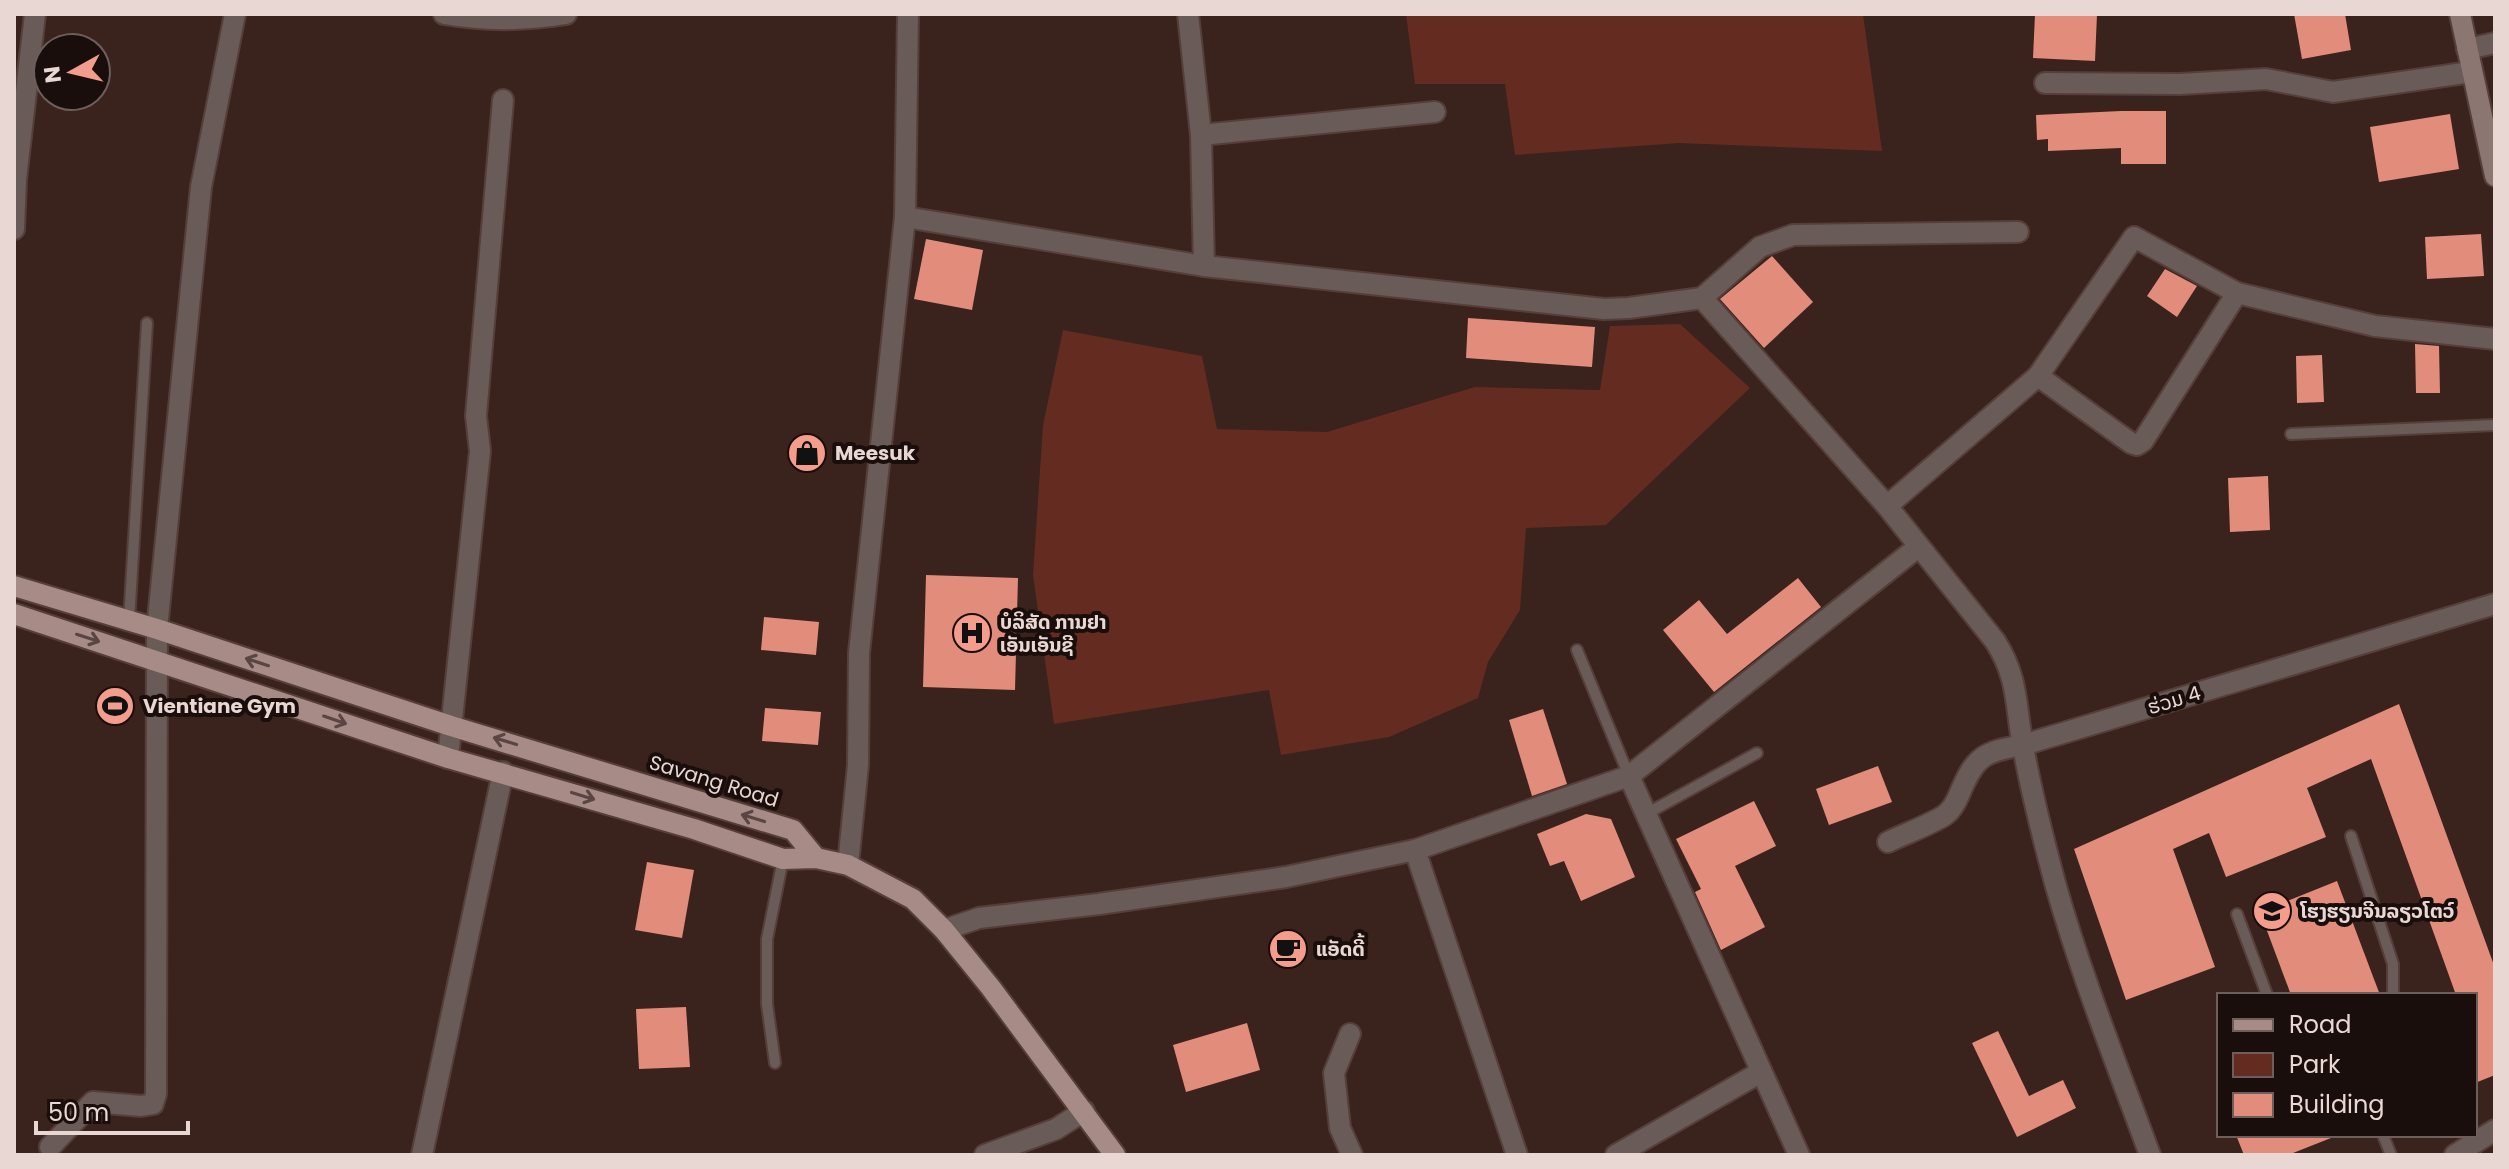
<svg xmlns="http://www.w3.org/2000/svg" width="2509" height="1169" font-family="Poppins,'Noto Sans Lao',sans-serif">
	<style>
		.green { fill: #642b21 }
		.building { fill: #e28c7c }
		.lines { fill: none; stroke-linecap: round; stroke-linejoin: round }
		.service-casing { stroke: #563f3a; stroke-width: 14 }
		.minor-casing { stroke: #563f3a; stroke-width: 24 }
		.tertiary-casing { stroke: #563f3a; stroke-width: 24 }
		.secondary-casing { stroke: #563f3a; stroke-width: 24 }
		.primary-casing { stroke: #563f3a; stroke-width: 24 }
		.service { stroke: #685b58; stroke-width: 10 }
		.minor { stroke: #685b58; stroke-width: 20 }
		.tertiary { stroke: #685b58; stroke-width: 20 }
		.secondary { stroke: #8b7672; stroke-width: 20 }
		.primary { stroke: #a68b86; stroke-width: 20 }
		.oneway { stroke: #594643 }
		.labels { text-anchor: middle; stroke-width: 8; stroke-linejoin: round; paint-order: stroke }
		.poi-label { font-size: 20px; font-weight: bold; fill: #e9d7d4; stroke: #1a0e0c; text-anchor: start }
		.street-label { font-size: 20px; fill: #e9d7d4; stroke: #1a0e0c }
	</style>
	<rect width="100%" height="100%" fill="#3a221d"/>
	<g class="green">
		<polygon points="1406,14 1863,14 1882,151 1679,143 1515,155 1505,84 1415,84"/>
		<polygon points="1680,324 1750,388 1606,525 1526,528 1520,610 1488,662 1478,698 1389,737 1281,755 1269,690 1054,724 1033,575 1043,425 1063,330 1202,356 1217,429 1327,432 1475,387 1600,390 1610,326"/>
	</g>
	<g class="building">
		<polygon points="2035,14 2097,14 2095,61 2033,58"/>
		<polygon points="2294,14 2345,14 2351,50 2302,59"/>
		<polygon points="2121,111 2166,111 2166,164 2121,164 2121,148 2048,151 2048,139 2037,140 2036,115"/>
		<polygon points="2450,114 2459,169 2379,182 2370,127"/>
		<polygon points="2481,234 2484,276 2427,279 2425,237"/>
		<polygon points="926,239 983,250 972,310 914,299"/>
		<polygon points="1772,256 1813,302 1764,348 1720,299"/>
		<polygon points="2165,269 2197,286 2177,317 2147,296"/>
		<polygon points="1468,318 1595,327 1592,367 1466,358"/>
		<polygon points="2415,344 2439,346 2440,393 2416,393"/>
		<polygon points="2322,355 2324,402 2297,403 2296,356"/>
		<polygon points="2268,476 2270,530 2230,532 2228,478"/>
		<polygon points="926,575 1018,578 1015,690 923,687"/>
		<polygon points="1798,578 1821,607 1714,692 1663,630 1699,600 1727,634"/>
		<polygon points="764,617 819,622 816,655 761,650"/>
		<polygon points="2399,704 2495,968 2495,1075 2475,1083 2475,995 2456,995 2371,759 2307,788 2326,837 2226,877 2209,833 2173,849 2215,967 2126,1000 2074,849"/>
		<polygon points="765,708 821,712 818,745 762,741"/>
		<polygon points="1543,709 1567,784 1532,796 1509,720"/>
		<polygon points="1878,766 1892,802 1829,825 1816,789"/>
		<polygon points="1754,801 1776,846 1735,866 1765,927 1721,950 1695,892 1701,889 1676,839"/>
		<polygon points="1586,814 1611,819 1635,877 1581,901 1564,861 1550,866 1537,834"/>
		<polygon points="647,862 694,870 682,938 635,930"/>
		<polygon points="2337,881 2380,995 2291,995 2260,912"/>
		<polygon points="686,1007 690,1067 639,1069 636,1009"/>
		<polygon points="1247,1023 1260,1070 1186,1092 1173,1045"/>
		<polygon points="1998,1031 2029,1096 2063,1080 2076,1108 2017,1137 1972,1043"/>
		<polygon points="2236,1135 2336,1135 2336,1136 2288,1155 2244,1155"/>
	</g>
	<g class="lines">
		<defs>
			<g id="service">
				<polyline points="2291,434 2495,425"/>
				<polyline points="129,621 147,323"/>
				<polyline points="1577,650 1629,776"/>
				<polyline points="1646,814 1757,753"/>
				<polyline points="2351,836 2393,964 2393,995"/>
				<polyline points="2237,914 2267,995"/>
				<polyline points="775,1063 767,1004 767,939 783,859"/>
				<polyline points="2383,1135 2391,1155"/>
			</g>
			<g id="minor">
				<path d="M444 14C485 21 524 21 566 14"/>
				<polyline points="1188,14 1201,135 1204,266"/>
				<polyline points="2467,49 2495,43"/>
				<polyline points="2045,83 2180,84 2266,79 2333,92 2471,72"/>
				<polyline points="1201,135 1435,112"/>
				<path d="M905 217 1204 266 1604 309 1629 308 1702 298 1887 506 1995 641C2019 679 2015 704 2023 746 2031 791 2043 838 2055 883 2081 975 2117 1065 2150 1155"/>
				<polyline points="14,229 16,179 35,14"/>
				<polyline points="1702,298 1760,247 1793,235 2018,232"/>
				<polyline points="2038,376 2131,443 2137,445 2143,441 2237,293"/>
				<polyline points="1887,506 2038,376 2134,237 2237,293 2375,326 2495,339"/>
				<polyline points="448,758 480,451 476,416 503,100"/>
				<polyline points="1629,776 1799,1155"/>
				<path d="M1888 842C1906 833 1928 826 1945 815 1952 810 1956 802 1959 795 1975 757 1982 752 2023 745L2495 604"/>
				<polyline points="1415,850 1517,1155"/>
				<polyline points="944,930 979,918 1099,904 1286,877 1415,850 1629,776 1918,547"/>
				<polyline points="1350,1034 1334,1073 1340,1128 1352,1155"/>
				<polyline points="50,1147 93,1102 141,1106 153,1104 156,1094 157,629 201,187 235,14"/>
				<polyline points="422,1155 503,772"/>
				<polyline points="985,1155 1056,1129 1084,1111"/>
				<polyline points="1616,1155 1761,1072"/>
				<polyline points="2455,1155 2495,1130"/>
			</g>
			<polyline id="tertiary" points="848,865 858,765 859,653 905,217 908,14"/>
			<polyline id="secondary" points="2460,14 2495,176"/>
			<g id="primary">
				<polyline points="14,586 157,629 451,726 793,830 816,858"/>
				<polyline points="14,614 448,758 694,829 783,859 816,858 848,865 913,899 944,930 991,988 1115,1155"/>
			</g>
		</defs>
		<use href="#service" class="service-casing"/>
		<use href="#minor" class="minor-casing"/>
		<use href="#tertiary" class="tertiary-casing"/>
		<use href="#secondary" class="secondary-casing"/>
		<use href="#primary" class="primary-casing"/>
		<use href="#service" class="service"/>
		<use href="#minor" class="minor"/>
		<use href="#tertiary" class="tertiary"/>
		<use href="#secondary" class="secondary"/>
		<use href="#primary" class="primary"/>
	</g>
	<defs><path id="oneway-shaft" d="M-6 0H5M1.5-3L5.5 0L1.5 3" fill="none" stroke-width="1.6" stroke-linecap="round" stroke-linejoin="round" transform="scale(2)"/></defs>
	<g class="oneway">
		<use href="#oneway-shaft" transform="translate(88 638) rotate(18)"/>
		<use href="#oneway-shaft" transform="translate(257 662) rotate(-162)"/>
		<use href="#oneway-shaft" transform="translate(335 720) rotate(19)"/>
		<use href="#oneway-shaft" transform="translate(505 741) rotate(-163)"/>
		<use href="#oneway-shaft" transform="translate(583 796) rotate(17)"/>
		<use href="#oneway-shaft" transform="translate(753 818) rotate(-163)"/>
	</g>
	<defs>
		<symbol id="shop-disc" viewBox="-11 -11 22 22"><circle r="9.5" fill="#f49d8c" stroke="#1a0e0c"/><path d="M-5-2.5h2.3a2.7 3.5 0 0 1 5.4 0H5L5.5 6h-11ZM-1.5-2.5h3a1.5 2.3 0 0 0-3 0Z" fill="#111"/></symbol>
		<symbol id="hospital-disc" viewBox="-11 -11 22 22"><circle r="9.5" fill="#f49d8c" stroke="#1a0e0c"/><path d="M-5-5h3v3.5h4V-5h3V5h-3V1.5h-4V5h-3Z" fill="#111"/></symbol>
		<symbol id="stadium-disc" viewBox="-11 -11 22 22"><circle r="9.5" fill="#f49d8c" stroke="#1a0e0c"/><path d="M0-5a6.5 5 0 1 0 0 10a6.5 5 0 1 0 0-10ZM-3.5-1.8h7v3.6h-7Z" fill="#111"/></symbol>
		<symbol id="school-disc" viewBox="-11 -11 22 22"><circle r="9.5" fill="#f49d8c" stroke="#1a0e0c"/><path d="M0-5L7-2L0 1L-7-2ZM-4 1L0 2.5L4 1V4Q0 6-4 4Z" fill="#111"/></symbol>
		<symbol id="cafe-disc" viewBox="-11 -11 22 22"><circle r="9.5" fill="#f49d8c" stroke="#1a0e0c"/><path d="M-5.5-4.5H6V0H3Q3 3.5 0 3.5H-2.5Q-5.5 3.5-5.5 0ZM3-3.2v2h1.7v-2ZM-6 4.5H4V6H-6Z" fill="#111"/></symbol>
	</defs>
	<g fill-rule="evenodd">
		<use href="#shop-disc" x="785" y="431" width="44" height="44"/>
		<use href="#hospital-disc" x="950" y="611" width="44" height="44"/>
		<use href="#stadium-disc" x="93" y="684" width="44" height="44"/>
		<use href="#school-disc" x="2250" y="889" width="44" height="44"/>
		<use href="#cafe-disc" x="1266" y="927" width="44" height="44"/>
	</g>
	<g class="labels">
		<g class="poi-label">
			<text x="835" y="460">Meesuk</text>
			<text x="1000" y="629">ບໍລິສັດ ການຢາ<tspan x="1000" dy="23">ເອັນເອັນຊີ</tspan></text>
			<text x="143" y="713">Vientiane Gym</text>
			<text x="2300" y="918">ໂຮງຮຽນຈີນລຽວໂຕວ໌</text>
			<text x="1316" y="956">ແອັດດີ້</text>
		</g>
		<g class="street-label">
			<text transform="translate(2174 700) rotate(-17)" y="7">ຮ່ວມ 4</text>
			<text transform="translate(714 781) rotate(17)" y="7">Savang Road</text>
		</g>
	</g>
	<rect width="2509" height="1169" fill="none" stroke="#e9d7d4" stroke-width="32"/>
	<rect x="2217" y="993" width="260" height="144" fill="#1a0e0c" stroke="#6d5e5c" stroke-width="2"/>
	<rect x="2233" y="1019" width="40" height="12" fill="#a68b86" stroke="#6d5e5c" stroke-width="2"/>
	<text x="2289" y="1033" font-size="24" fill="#e9d7d4">Road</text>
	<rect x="2233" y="1053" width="40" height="24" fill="#642b21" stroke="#6d5e5c" stroke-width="2"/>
	<text x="2289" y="1073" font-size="24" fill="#e9d7d4">Park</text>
	<rect x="2233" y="1093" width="40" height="24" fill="#e28c7c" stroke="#6d5e5c" stroke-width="2"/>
	<text x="2289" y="1113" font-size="24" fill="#e9d7d4">Building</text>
	<g transform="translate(72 72) rotate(262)"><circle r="38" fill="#1a0e0c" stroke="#6d5e5c" stroke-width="2"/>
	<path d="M0-6L14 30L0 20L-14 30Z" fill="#f49d8c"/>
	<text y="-12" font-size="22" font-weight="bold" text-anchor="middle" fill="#e9d7d4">N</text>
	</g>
	<path d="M36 1121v12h152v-12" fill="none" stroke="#e9d7d4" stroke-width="4"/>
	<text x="48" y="1121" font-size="24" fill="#e9d7d4" stroke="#1a0e0c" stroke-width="6" paint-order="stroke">50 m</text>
</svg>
